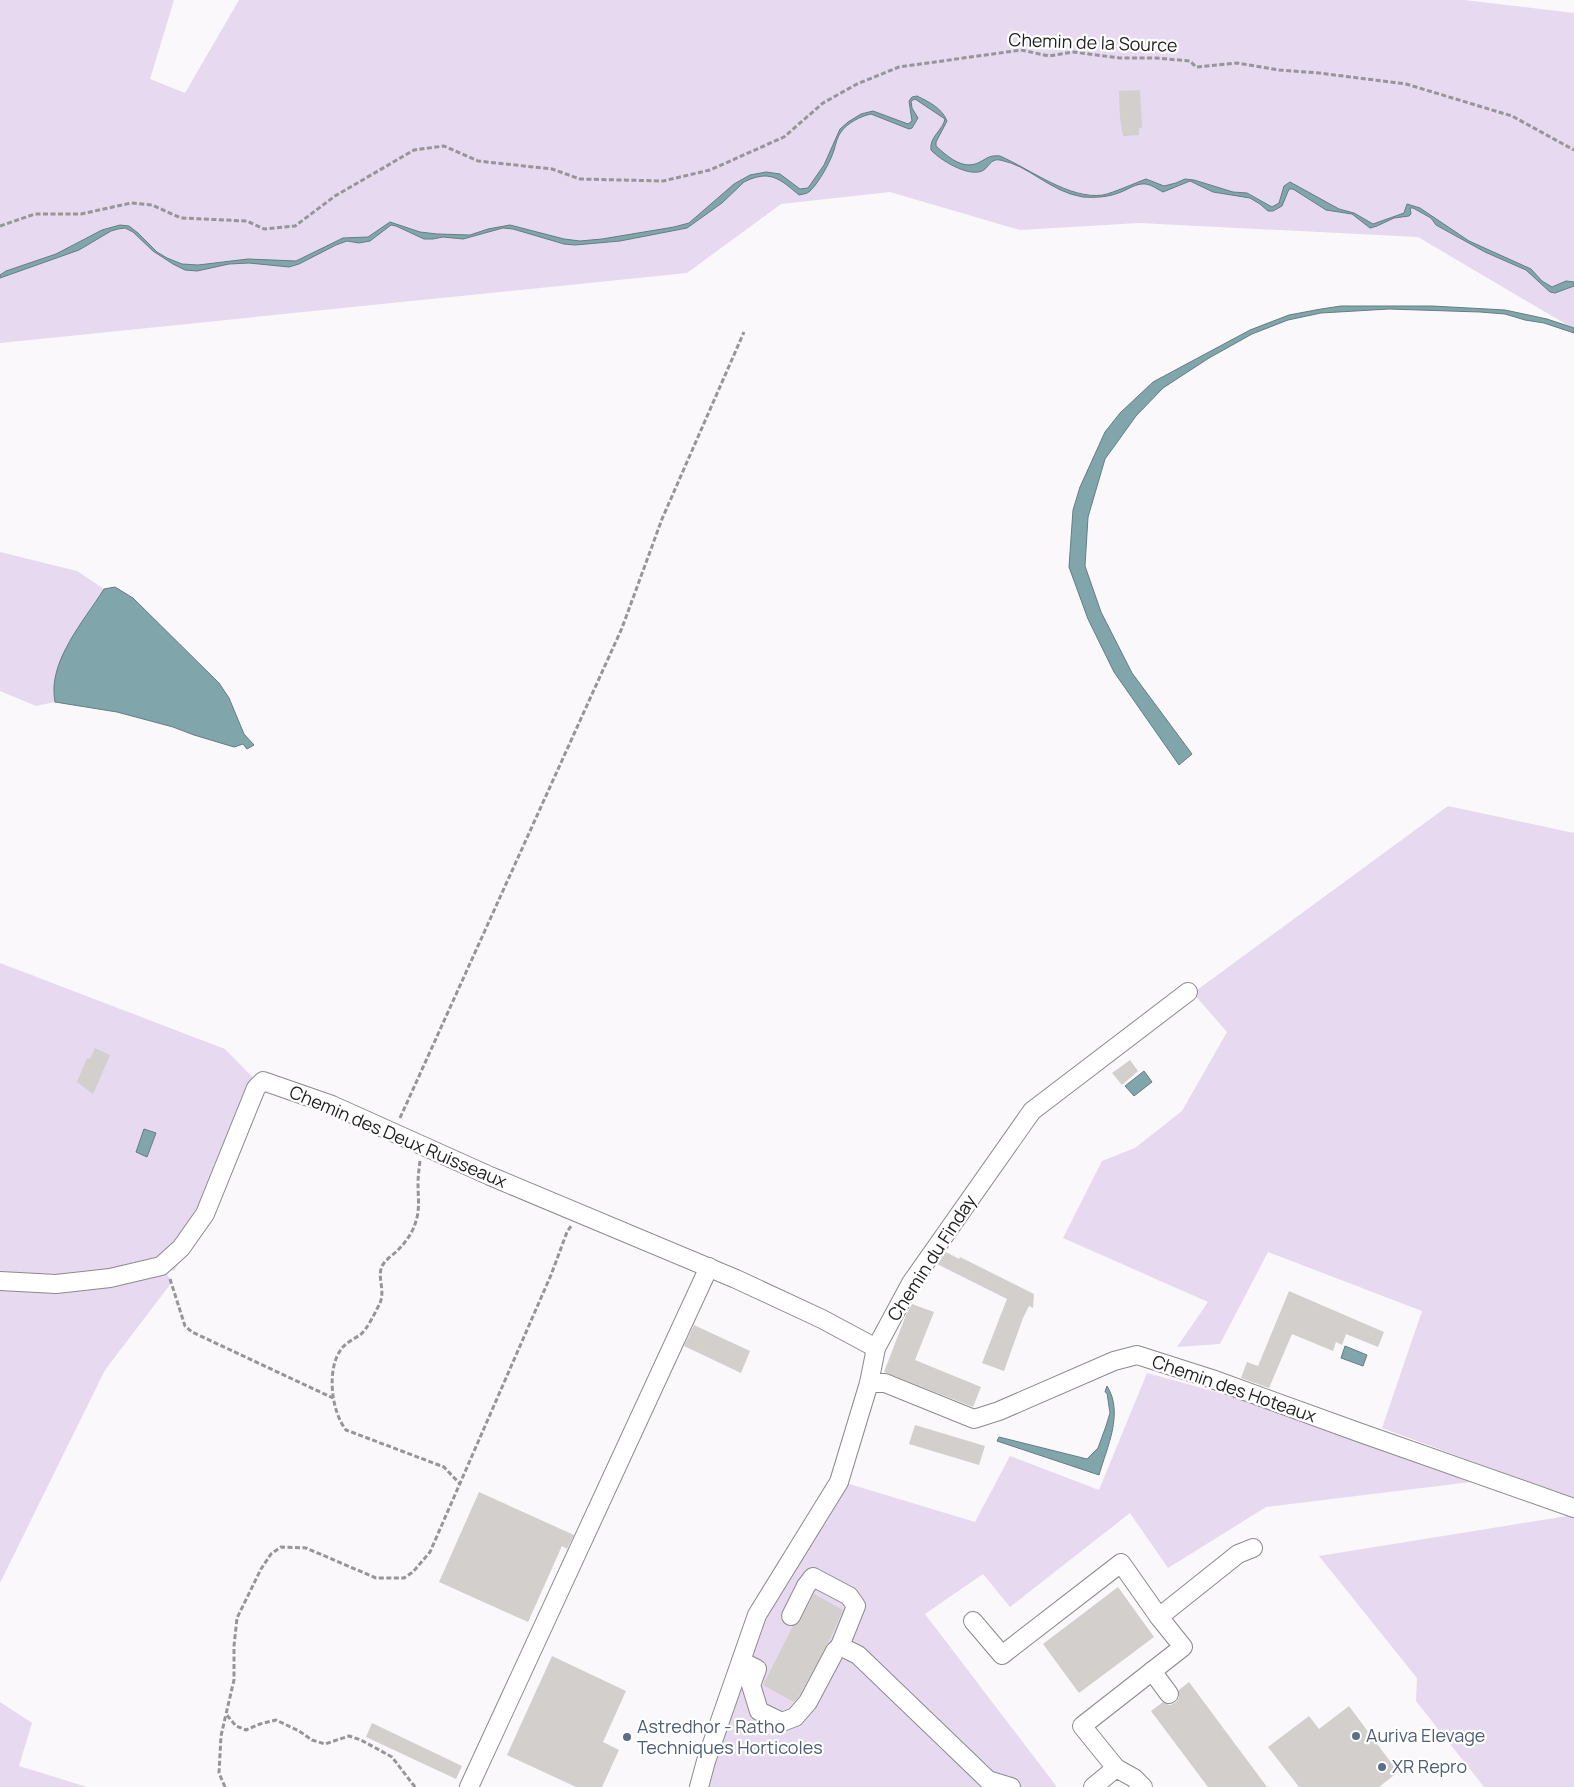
<svg xmlns="http://www.w3.org/2000/svg" width="1574" height="1787" font-family="Manrope,sans-serif">
	<style>
		.green { fill: #e6d9f0 }
		.water { fill: #80a6ac; stroke: #637e82 }
		.building { fill: #d2cfcd }
		.lines { fill: none; stroke-linecap: round; stroke-linejoin: round }
		.minor-casing { stroke: #8c8a8d; stroke-width: 20 }
		.path { stroke: #969597; stroke-width: 3; stroke-dasharray: 5 2.5; stroke-linecap: butt }
		.minor { stroke: #fff; stroke-width: 18 }
		.service-dot { fill: #5c6f8a; stroke: #fff; stroke-width: 2 }
		.labels { text-anchor: middle; stroke-width: 4.5; stroke-linejoin: round; paint-order: stroke }
		.street-label { font-size: 18px; fill: #201f20; stroke: #fff }
		.service-label { font-size: 18px; fill: #4e5e75; stroke: #fff; text-anchor: start }
	</style>
	<rect width="100%" height="100%" fill="#faf8fb"/>
	<g class="green">
		<polygon points="0,0 174,0 150,79 185,93 239,0 1464,0 1574,13 1574,329 1418,237 1139,223 1020,230 890,192 781,204 687,273 0,343"/>
		<polygon points="0,552 77,571 104,589 65,648 53,691 55,702 36,706 0,691"/>
		<polygon points="1448,806 1574,833 1574,1499 1382,1428 1422,1311 1268,1252 1220,1344 1177,1347 1208,1302 1063,1238 1102,1161 1135,1148 1182,1111 1227,1032 1193,993"/>
		<polygon points="0,963 225,1049 266,1091 226,1183 174,1271 162,1267 172,1282 105,1370 0,1583"/>
		<polygon points="1147,1373 1231,1396 1471,1482 1266,1507 1168,1568 1130,1513 1010,1607 983,1574 925,1614 1057,1787 709,1787 726,1718 764,1618 846,1483 975,1522 1010,1456 1099,1490"/>
		<polygon points="1567,1516 1574,1518 1574,1787 1484,1787 1416,1701 1417,1678 1319,1556"/>
		<polygon points="0,1702 32,1723 19,1766 87,1787 0,1787"/>
	</g>
	<g class="water">
		<path d="M917 96C929 102 942 108 947 121L936 142V146C947 156 962 170 978 163 988 158 989 155 1000 156 1030 169 1070 200 1103 195 1113 193 1135 183 1146 179L1164 186 1176 183 1185 179 1194 180 1233 192 1247 193 1272 207 1279 203 1284 186 1290 182 1339 209 1354 213 1373 224 1404 213 1407 204 1420 208 1469 241 1531 269 1542 281 1552 287 1566 281 1574 282V286L1555 293 1550 292 1526 270 1485 252 1436 225 1431 218 1413 208H1410L1411 214 1409 216 1394 218 1377 226 1370 228 1352 214 1326 210 1293 189H1289L1282 206 1273 211H1268L1260 204 1250 198 1213 192 1190 181 1163 192C1157 189 1152 185 1146 184 1136 183 1129 189 1121 192 1109 197 1096 198 1083 197 1050 192 1029 165 1000 160 990 158 989 168 982 171 968 177 940 160 931 150 929 137 943 130 945 119L915 99 911 101 912 108 918 118 912 128 909 129 871 114C861 116 847 123 841 132 837 137 836 144 834 150 831 161 818 184 810 191 807 194 803 194 799 195 780 179 770 169 744 182L722 203 687 228 620 241 575 245 564 244 513 229 503 228 463 239 443 237 433 239H424L396 226 391 225 370 241 359 243 347 241 336 245 299 264 289 267 249 263 229 264 197 271 185 270 173 264 153 251 133 232 125 228 118 229 111 231 79 250 0 278V275L6 271 56 254 102 230 120 225 129 226 138 233 157 252 167 258 182 264 198 265 248 259 296 261 343 238 368 237 390 222 420 232 437 234 470 235 488 229 510 225 564 239 580 241 602 239 674 227 689 223 734 184 750 175 766 172 780 174 800 189 808 188 824 165 840 129 848 122 861 114 873 111 908 124 912 121 909 101 912 97Z"/>
		<polygon points="1341,306 1432,306 1505,310 1547,319 1574,328 1574,333 1544,323 1525,320 1505,314 1480,312 1389,309 1321,313 1288,320 1252,334 1209,358 1163,388 1136,416 1105,459 1088,517 1085,566 1101,612 1132,673 1192,754 1179,765 1114,672 1088,619 1069,567 1073,510 1080,487 1105,432 1120,413 1153,382 1250,330 1289,315 1321,309"/>
		<path d="M115 587 133 598 219 683 229 698 244 734 254 745 247 749 243 744 234 747 194 735 173 727 117 712 55 702C47 662 84 621 104 589Z"/>
		<polygon points="1144,1071 1152,1082 1134,1096 1125,1086"/>
		<polygon points="144,1129 156,1133 147,1157 136,1152"/>
		<polygon points="1345,1346 1367,1355 1363,1366 1341,1358"/>
		<path d="M1107 1386C1124 1413 1107 1447 1099 1475L997 1441 999 1437 1087 1459 1098 1448 1106 1426 1110 1413 1107 1393 1105 1392Z"/>
	</g>
	<g class="building">
		<polygon points="1140,90 1142,128 1139,128 1139,135 1123,136 1120,118 1119,91"/>
		<polygon points="95,1048 110,1055 93,1094 77,1082 87,1058 90,1059"/>
		<polygon points="1130,1060 1138,1071 1122,1085 1112,1073"/>
		<polygon points="946,1252 959,1259 960,1257 1034,1294 1033,1308 1029,1306 1023,1318 1004,1371 982,1363 1007,1299 937,1264"/>
		<polygon points="1289,1291 1384,1332 1378,1347 1346,1334 1342,1345 1336,1342 1333,1351 1292,1334 1269,1388 1241,1378 1247,1362 1258,1366"/>
		<polygon points="912,1304 934,1312 915,1360 981,1387 973,1407 884,1372 906,1315"/>
		<polygon points="694,1325 750,1351 741,1373 684,1346"/>
		<polygon points="915,1425 985,1446 979,1465 909,1444"/>
		<polygon points="479,1492 574,1535 567,1549 562,1546 528,1622 439,1582"/>
		<polygon points="1118,1587 1154,1637 1079,1693 1043,1644"/>
		<polygon points="814,1594 843,1610 828,1643 799,1696 794,1702 763,1685 793,1626 800,1621"/>
		<polygon points="552,1656 626,1691 603,1742 619,1750 602,1787 576,1787 507,1755"/>
		<polygon points="1189,1682 1267,1787 1208,1787 1151,1711 1163,1702 1170,1705 1175,1703 1179,1698 1179,1690"/>
		<polygon points="1349,1706 1398,1772 1379,1787 1299,1787 1268,1747 1309,1716 1319,1729"/>
		<polygon points="372,1723 462,1766 456,1779 366,1737"/>
	</g>
	<g class="lines">
		<defs>
			<g id="minor">
				<polyline points="0,1281 56,1284 110,1278 161,1266 181,1248 205,1214 256,1088 263,1081 332,1105 490,1176 736,1279 822,1319 876,1348"/>
				<polyline points="869,1383 885,1383 974,1419 999,1411 1114,1361 1137,1355 1212,1379 1358,1432 1574,1508"/>
				<polyline points="791,1616 806,1586 813,1577 849,1596 856,1606 840,1646"/>
				<polyline points="973,1621 1002,1655 1121,1563 1159,1617 1238,1554 1253,1548"/>
				<polyline points="741,1661 757,1669 751,1685 759,1711 782,1722 795,1717 808,1702 835,1651 840,1646 858,1655 988,1780 1011,1787"/>
				<polyline points="1152,1671 1169,1694"/>
				<polyline points="1116,1768 1082,1726 1183,1647 1159,1617"/>
				<polyline points="469,1787 709,1267"/>
				<polyline points="699,1787 706,1761 757,1615 839,1482 869,1383 876,1348 911,1283 1032,1111 1188,992"/>
				<polyline points="1093,1787 1116,1768 1134,1778 1143,1787"/>
			</g>
		</defs>
		<use href="#minor" class="minor-casing"/>
		<g class="path">
			<polyline points="0,226 35,214 81,214 131,203 152,205 181,218 247,221 264,229 295,226 335,196 414,150 444,146 478,161 552,169 580,179 663,181 710,170 784,137 823,103 857,84 899,67 1021,50 1049,56 1073,52 1120,58 1156,58 1190,61 1196,67 1237,63 1279,70 1319,73 1406,84 1512,116 1574,150"/>
			<polyline points="400,1118 622,628 662,519 744,332"/>
			<path d="M420 1161C419 1169 418 1176 418 1184 418 1196 420 1209 416 1221 413 1232 406 1242 398 1250 394 1254 388 1258 384 1263 375 1275 386 1288 380 1303 376 1311 367 1330 360 1335 354 1339 347 1342 342 1348 326 1368 331 1411 346 1430L444 1467 460 1484"/>
			<polyline points="170,1279 185,1326 192,1332 333,1398"/>
			<polyline points="225,1787 219,1773 221,1736 226,1714"/>
			<polyline points="415,1787 392,1757 361,1740 349,1736 325,1744 312,1740 299,1731 276,1720 260,1724 246,1730 236,1726 226,1714 234,1680 234,1646 237,1618 261,1569 271,1554 281,1547 306,1548 376,1578 404,1578 413,1572 430,1552 551,1275 567,1232 571,1226"/>
		</g>
		<use href="#minor" class="minor"/>
	</g>
	<g class="service-dot">
		<circle cx="1356" cy="1736" r="5"/>
		<circle cx="627" cy="1737" r="5"/>
		<circle cx="1382" cy="1767" r="5"/>
	</g>
	<g class="labels">
		<g class="street-label">
			<text transform="translate(1093 43) rotate(2)" y="6">Chemin de la Source</text>
			<text transform="translate(398 1137) rotate(23)" y="6">Chemin des Deux Ruisseaux</text>
			<text transform="translate(932 1258) rotate(-57)" y="6">Chemin du Finday</text>
			<text transform="translate(1234 1389) rotate(19)" y="6">Chemin des Hoteaux</text>
		</g>
		<g class="service-label">
			<text x="637" y="1733">Astredhor - Ratho<tspan x="637" dy="21">Techniques Horticoles</tspan></text>
			<text x="1366" y="1742">Auriva Elevage</text>
			<text x="1392" y="1773">XR Repro</text>
		</g>
	</g>
</svg>
